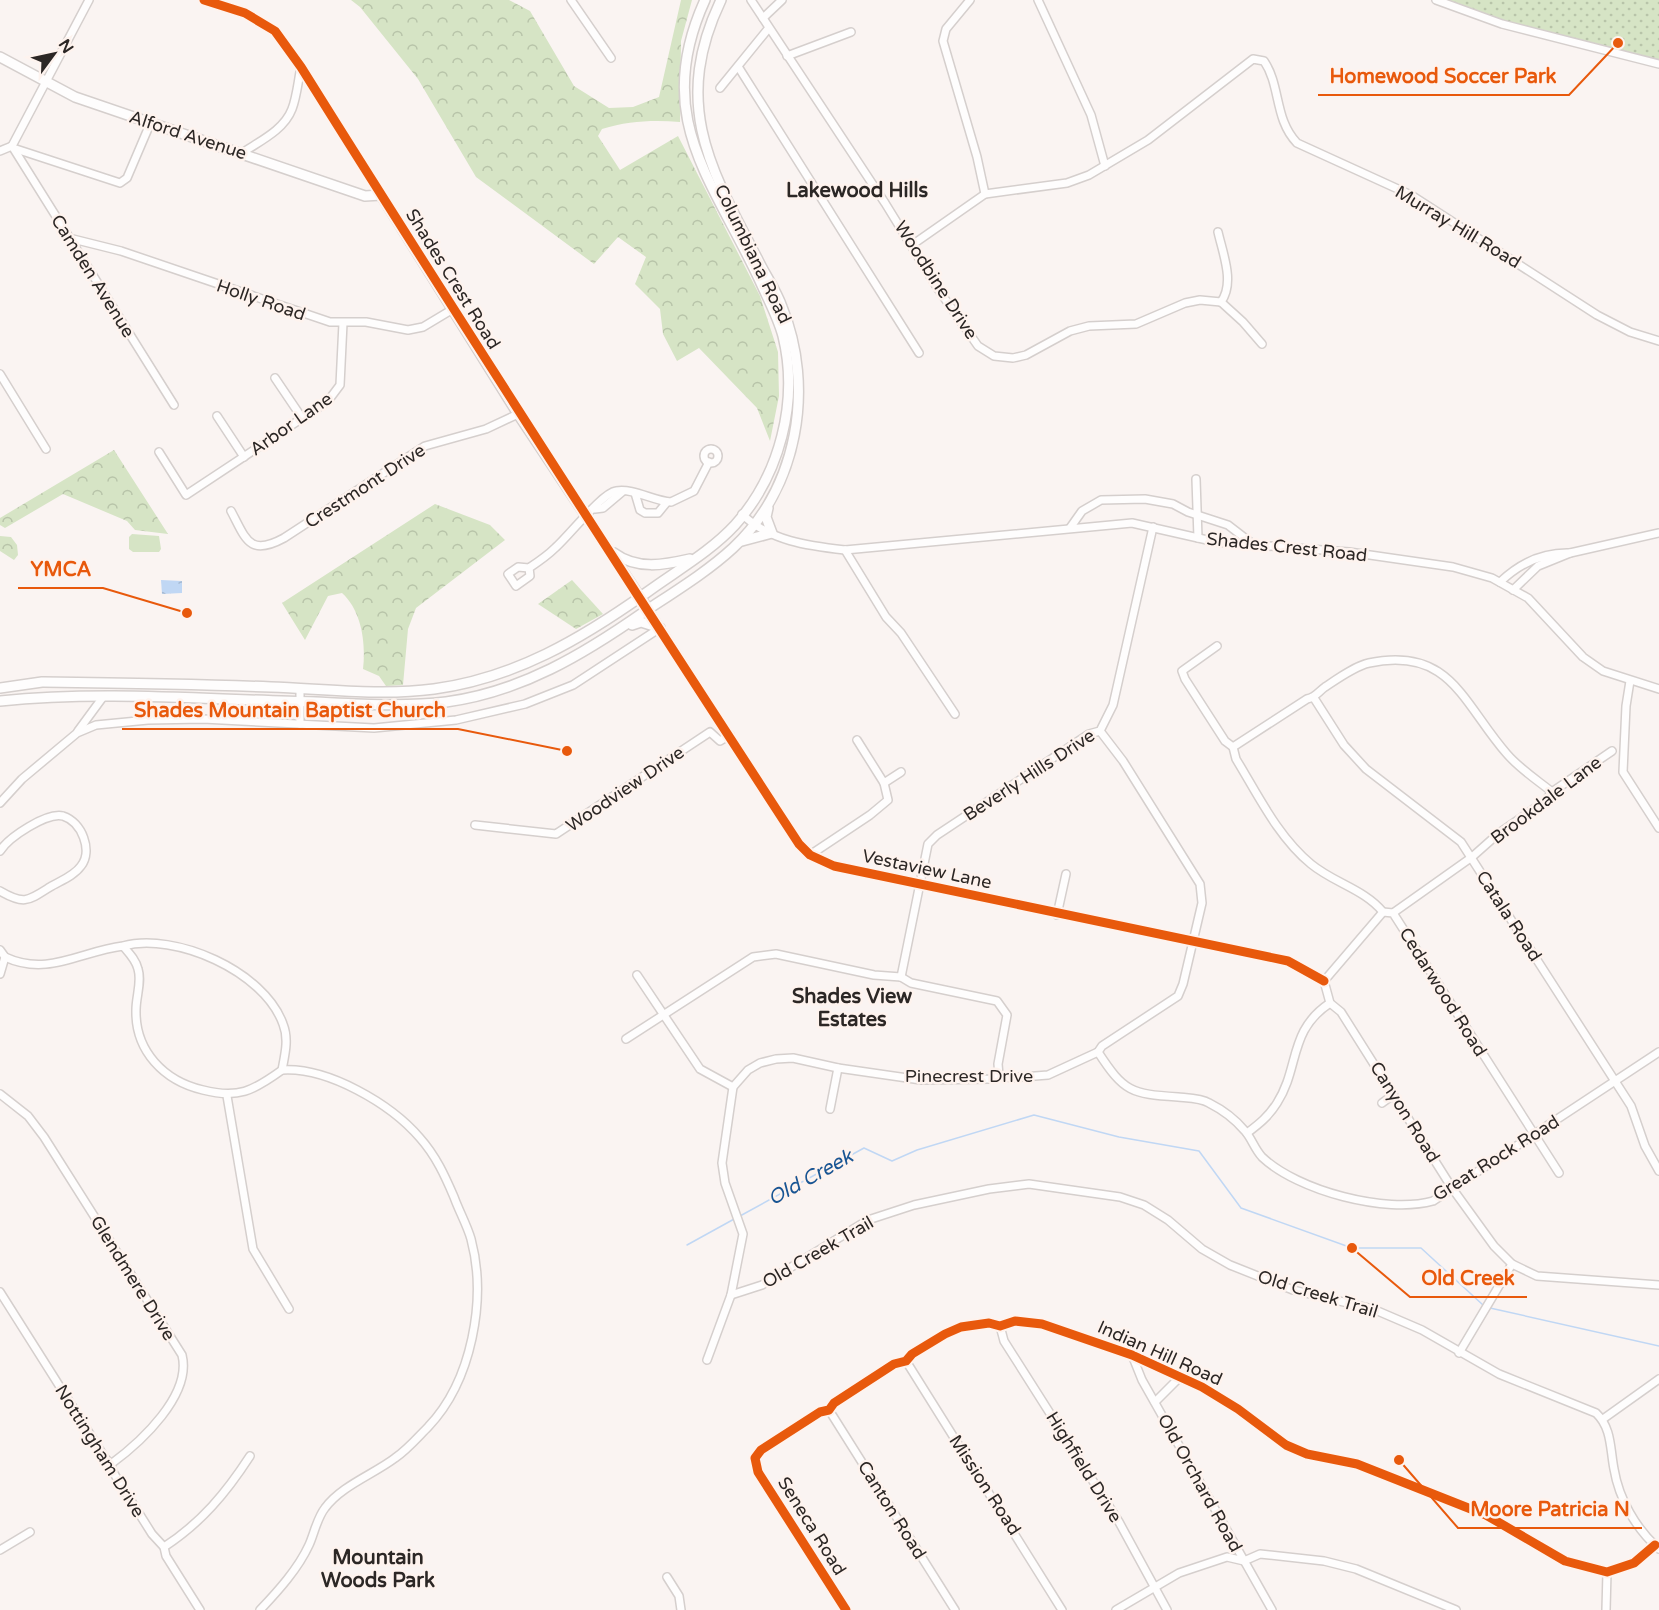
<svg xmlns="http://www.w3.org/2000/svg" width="1659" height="1610" font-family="'Varela Round',sans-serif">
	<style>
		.grass { fill: #d6e4c5 }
		.forest { fill: url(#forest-crowns) }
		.park { fill: url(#park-dots) }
		.water { fill: url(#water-ripples) }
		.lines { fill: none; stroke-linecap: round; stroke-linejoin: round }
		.stream { stroke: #c0d7f4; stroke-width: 1.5 }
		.street-casing { stroke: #d5cfcd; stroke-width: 10 }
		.secondary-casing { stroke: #d5cfcd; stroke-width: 12 }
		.street { stroke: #fefdfd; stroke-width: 7 }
		.secondary { stroke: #fefdfd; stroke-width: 9 }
		.cycleway-casing { stroke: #fef3ee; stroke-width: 13 }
		.cycleway { stroke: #e8590c; stroke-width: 9 }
		.labels { text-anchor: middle; stroke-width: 5; stroke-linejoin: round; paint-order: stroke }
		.street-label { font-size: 18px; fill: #2c2725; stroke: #fef3ee }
		.neighbourhood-label { font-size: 20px; font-weight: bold; fill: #2c2725; stroke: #fef3ee }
		.water-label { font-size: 20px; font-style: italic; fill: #195593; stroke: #fef3ee }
		.leader { fill: none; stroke: #e8590c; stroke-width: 2 }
		.callout-dot { fill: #e8590c; stroke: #fef3ee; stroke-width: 2 }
		.callout-label { font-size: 20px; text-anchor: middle; font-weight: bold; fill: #e8590c; stroke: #fef3ee; stroke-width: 5; stroke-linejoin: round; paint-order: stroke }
	</style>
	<defs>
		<pattern id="forest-crowns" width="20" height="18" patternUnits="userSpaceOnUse" patternTransform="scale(1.5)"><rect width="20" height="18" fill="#d6e4c5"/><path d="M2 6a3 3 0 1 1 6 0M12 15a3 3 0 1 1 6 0" fill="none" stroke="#b8c4a9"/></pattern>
		<pattern id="park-dots" width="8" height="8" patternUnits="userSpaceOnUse" patternTransform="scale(1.5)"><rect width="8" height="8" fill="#d6e4c5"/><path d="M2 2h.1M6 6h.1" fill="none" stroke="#b8c4a9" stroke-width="1.8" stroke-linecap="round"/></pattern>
		<pattern id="water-ripples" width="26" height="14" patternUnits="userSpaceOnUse" patternTransform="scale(1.5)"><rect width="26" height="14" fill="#c0d7f4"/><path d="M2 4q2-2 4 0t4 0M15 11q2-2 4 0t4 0" fill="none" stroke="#a5b9d1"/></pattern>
	</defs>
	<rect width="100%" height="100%" fill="#faf4f2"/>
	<polygon class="grass" points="132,534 159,536 161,549 159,552 133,552 129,549 129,537"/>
	<g class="forest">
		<path d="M351 0H509L530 11 574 86 609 108 633 107 659 97 681 0H692L681 41 680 122C652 120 629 121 602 129L598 136 620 170 678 136 760 296 778 352 779 396 770 441 757 408 699 348 677 361 663 334 660 309 635 284 646 257 618 237 594 264 476 177 418 79 360 7Z"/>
		<polygon points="114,450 168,534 135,530 127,521 63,494 5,528 0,525 0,518"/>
		<path d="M435 504 490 525 505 540 416 608 408 629 403 685 386 686 379 676 363 669C366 644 362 611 342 593L328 596 305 640 282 603Z"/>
		<polygon points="0,536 11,537 17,545 18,555 14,560 0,551"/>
		<polygon points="572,580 603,614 576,629 538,604"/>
	</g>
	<polygon class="park" points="1436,0 1659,0 1659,64 1517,28"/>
	<polygon class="water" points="161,580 182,581 182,593 162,594"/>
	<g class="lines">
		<g class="stream">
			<polyline points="740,1216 864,1148 892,1161 917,1150 1034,1115 1119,1137 1199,1151 1241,1208 1352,1248 1421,1248 1483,1305"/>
			<polyline points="687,1245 736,1218"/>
			<polyline points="1490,1308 1659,1346"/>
		</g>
		<defs>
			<g id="street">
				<polyline points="204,0 245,13 275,31 301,67 381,195"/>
				<polyline points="571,0 611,58"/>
				<polyline points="751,0 885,203 938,289 978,346 994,356 1013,358 1026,355 1070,331 1089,326 1136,324 1185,303 1200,300 1221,302"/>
				<polyline points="970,0 946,29 943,41 977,157 985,194"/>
				<polyline points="1038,0 1091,115 1105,166"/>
				<polyline points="1436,0 1502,24 1659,64"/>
				<polyline points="763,18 782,0"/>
				<polyline points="787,56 851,32"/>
				<polyline points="739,68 919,353"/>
				<polyline points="720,88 768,29"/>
				<polyline points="12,146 174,405"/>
				<polyline points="12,146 89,0"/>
				<polyline points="16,149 120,183 127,178 150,124"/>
				<polyline points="0,151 12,146"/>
				<path d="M242 153C260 141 284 130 292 109 297 96 298 81 301 67"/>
				<path d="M1218 232C1223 254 1235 283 1221 302"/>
				<polyline points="69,238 121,251 330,322 366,322 408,330 423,327 453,309"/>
				<path d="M912 245 985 194 1067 183 1089 175 1148 140 1253 59 1264 61C1281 86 1274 119 1297 143L1411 195 1597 315 1630 332 1659 341"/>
				<polyline points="1221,302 1243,322 1262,344"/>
				<polyline points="0,374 46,449"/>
				<polyline points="275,378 302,418"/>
				<polyline points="217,416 244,457"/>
				<circle cx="711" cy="456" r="7"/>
				<polyline points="159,452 186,495 328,401 340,385 343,323"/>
				<polyline points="1196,479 1198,538"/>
				<polyline points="635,493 640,510 645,513 658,513 667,502"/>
				<polyline points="595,509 603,508 622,492"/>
				<path d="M231 511C246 539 249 557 284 538L425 446 486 429 518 414"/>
				<path d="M742 514C769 541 809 546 845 550L1132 523 1216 542 1349 552 1453 567 1492 578 1528 598 1583 657 1603 671 1659 689"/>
				<polyline points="1070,528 1082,511 1101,500 1145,499 1173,504 1188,512 1228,525 1254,545"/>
				<polyline points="845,550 886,617 901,633 955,714"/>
				<polyline points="1570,553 1659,533"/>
				<path d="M529 568 530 576 516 586 508 574 518 567 529 568C538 562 547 556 555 548 568 537 602 493 616 491 634 488 653 501 671 502L694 491 709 462"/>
				<path d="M1500 582C1520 563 1542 552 1570 553L1538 566 1513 590"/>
				<polyline points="648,609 799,844 810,855 834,866 1288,961 1324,981"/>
				<path d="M1217 646 1182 671 1185 679 1225 741 1233 747 1236 759C1258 795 1278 837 1311 864 1334 883 1364 889 1383 912L1393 913 1559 1173"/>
				<polyline points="1630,681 1626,706 1623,772 1659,828"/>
				<polyline points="1314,698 1344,745 1366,769 1461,842 1631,1106 1645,1146 1659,1171"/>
				<polyline points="300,724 300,688"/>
				<polyline points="78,731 103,697"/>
				<path d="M1233 747 1307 699C1316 697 1318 692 1325 687 1337 679 1355 666 1369 663 1451 646 1463 704 1507 754 1520 769 1537 780 1552 792"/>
				<polyline points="884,783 901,772"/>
				<polyline points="0,803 22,779 77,733 96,725 148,720 203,719 374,728 456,720 525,704 573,685 660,628"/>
				<polyline points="475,825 556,834 710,732 720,741 730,735"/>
				<path d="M0 851C9 837 47 812 63 816 82 822 93 851 81 866 74 876 60 881 50 887 28 901 24 905 0 891"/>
				<polyline points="810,855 870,815 888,800 884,783 857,740"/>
				<polyline points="1393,913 1472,857 1499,833 1545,801 1552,792 1612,751"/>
				<polyline points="1057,915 1066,874"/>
				<polyline points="0,950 5,957 0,974"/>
				<path d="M5 957C48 977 81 951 123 946 129 953 136 960 138 969 142 982 136 996 136 1010 135 1051 164 1081 203 1090 238 1099 253 1091 282 1070 285 1054 289 1039 283 1024 264 971 175 932 123 946"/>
				<polyline points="637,975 700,1069 733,1087"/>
				<polyline points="901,977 928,844 937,835 1089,734 1100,731 1113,705 1153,527"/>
				<polyline points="1324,981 1330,1003 1341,1012 1452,1188 1494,1246 1512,1264 1537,1276 1659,1285"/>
				<polyline points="1324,981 1383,912"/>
				<polyline points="626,1039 753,957 776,954 874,975 901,977 911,983 997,1001 1007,1015 998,1064 999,1075"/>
				<path d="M1098 1052C1124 1092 1131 1094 1178 1097 1188 1098 1201 1098 1209 1103 1223 1110 1235 1119 1245 1131 1252 1139 1254 1148 1262 1157 1298 1191 1386 1214 1433 1201L1659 1052"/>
				<path d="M0 1094 28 1116 44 1137 182 1355C192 1395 141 1442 111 1464"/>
				<polyline points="227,1096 253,1249 289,1309"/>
				<polyline points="1382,1103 1393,1095"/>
				<polyline points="830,1109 838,1068"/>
				<path d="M1247 1133C1259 1124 1269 1116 1277 1103 1300 1067 1288 1031 1330 1003"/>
				<polyline points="0,1292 105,1458 111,1464 113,1472 152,1534 164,1547 166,1556 200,1610"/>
				<path d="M731 1295 762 1285 868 1220 914 1205 989 1189 1029 1184 1120 1197 1144 1205 1168 1220 1202 1249 1230 1265 1293 1290 1373 1309 1422 1330 1499 1374 1596 1413C1612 1428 1610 1449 1614 1469 1619 1499 1636 1529 1659 1549"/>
				<polyline points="1000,1326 1004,1341 1119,1522 1167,1610"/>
				<polyline points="1459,1353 1512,1264"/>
				<polyline points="1132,1355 1142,1380 1272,1610"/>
				<polyline points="707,1360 731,1295 743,1234 725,1183 722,1163 733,1087 748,1070 760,1063 776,1059 793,1058 838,1068 921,1080 990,1079 999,1075 1011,1078 1048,1075 1098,1052 1102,1046 1178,996 1183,984 1202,903 1200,884 1123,761 1100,731"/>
				<polyline points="906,1361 1062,1610"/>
				<polyline points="1155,1402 1180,1377"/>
				<polyline points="829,1410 955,1610"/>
				<polyline points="1603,1419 1659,1379"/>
				<path d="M164 1547C201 1523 226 1493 250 1456"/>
				<polyline points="0,1550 30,1532"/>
				<polyline points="667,1577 679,1596 681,1610"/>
				<path d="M260 1610C278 1591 298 1569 309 1545 314 1534 317 1518 325 1508 341 1486 374 1474 395 1458 407 1450 418 1437 428 1427 472 1381 487 1299 471 1239 467 1225 459 1211 454 1197 445 1176 436 1156 420 1138 391 1104 328 1067 282 1070"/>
				<polyline points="846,1610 758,1472 755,1458 761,1450 820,1412 829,1410 834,1403 894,1364 906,1361 912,1354 945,1334 961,1327 989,1323 1000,1326 1015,1321 1042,1324 1132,1355 1202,1387 1238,1409 1286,1445 1307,1454 1357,1464 1486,1515 1565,1561 1607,1572 1634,1563 1655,1545"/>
				<polyline points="1116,1610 1179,1573 1227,1557 1244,1561 1260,1554 1324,1561 1356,1569 1456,1610"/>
				<polyline points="1606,1610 1607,1572"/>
			</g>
			<g id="secondary">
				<polyline points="0,57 75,97 365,196 381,195 518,414 648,609"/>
				<polyline points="742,541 772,533 766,517 768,508"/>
				<path d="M614 553C637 570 664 565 690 559"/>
				<polyline points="632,625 641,622 660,628"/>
				<path d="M0 688 42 682C118 683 195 684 271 687 325 689 381 696 434 689 515 678 581 639 646 593 676 571 710 552 735 525 780 475 799 401 783 336 778 317 768 299 760 281 714 181 651 118 705 0"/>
				<path d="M0 701C104 690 211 700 316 702 359 704 403 707 446 702 521 692 584 654 644 612 674 592 707 572 733 548 798 487 815 388 782 307 776 290 765 275 757 258 709 167 672 103 721 0"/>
			</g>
		</defs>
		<use href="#street" class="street-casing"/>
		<use href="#secondary" class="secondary-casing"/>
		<use href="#street" class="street"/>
		<use href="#secondary" class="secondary"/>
		<defs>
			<g id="cycleway">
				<path d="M204 0 245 13 275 31 301 67C464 328 631 586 799 844L810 855 834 866 1288 961 1324 981"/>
				<polyline points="846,1610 758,1472 755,1458 761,1450 820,1412 829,1410 834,1403 894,1364 906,1361 912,1354 945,1334 961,1327 989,1323 1000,1326 1015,1321 1042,1324 1132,1355 1202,1387 1238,1409 1286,1445 1307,1454 1357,1464 1486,1515 1565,1561 1607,1572 1634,1563 1655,1545"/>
			</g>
		</defs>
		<use href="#cycleway" class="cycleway-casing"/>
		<use href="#cycleway" class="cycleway"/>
	</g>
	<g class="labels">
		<g class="street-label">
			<text transform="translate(188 135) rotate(18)" y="6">Alford Avenue</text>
			<text transform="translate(1458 227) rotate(31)" y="6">Murray Hill Road</text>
			<text transform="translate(753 254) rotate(64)" y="6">Columbiana Road</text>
			<text transform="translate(93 276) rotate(58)" y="6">Camden Avenue</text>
			<text transform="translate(453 279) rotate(58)" y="6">Shades Crest Road</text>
			<text transform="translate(936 280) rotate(57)" y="6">Woodbine Drive</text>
			<text transform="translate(261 300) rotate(19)" y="6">Holly Road</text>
			<text transform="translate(291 424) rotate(-35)" y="6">Arbor Lane</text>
			<text transform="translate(365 486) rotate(-33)" y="6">Crestmont Drive</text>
			<text transform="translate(1287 547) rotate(6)" y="6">Shades Crest Road</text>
			<text transform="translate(1029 775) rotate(-33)" y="6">Beverly Hills Drive</text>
			<text transform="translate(625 789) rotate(-34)" y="6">Woodview Drive</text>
			<text transform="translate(1546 800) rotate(-37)" y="6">Brookdale Lane</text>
			<text transform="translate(927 869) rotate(12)" y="6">Vestaview Lane</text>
			<text transform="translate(1509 916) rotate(57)" y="6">Catala Road</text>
			<text transform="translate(1443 992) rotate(58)" y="6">Cedarwood Road</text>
			<text x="969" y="1082">Pinecrest Drive</text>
			<text transform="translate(1405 1112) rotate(58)" y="6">Canyon Road</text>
			<text transform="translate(1496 1158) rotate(-32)" y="6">Great Rock Road</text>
			<text transform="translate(818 1252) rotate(-30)" y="6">Old Creek Trail</text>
			<text transform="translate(133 1278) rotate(58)" y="6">Glendmere Drive</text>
			<text transform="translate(1318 1294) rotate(17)" y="6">Old Creek Trail</text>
			<text transform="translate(1160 1353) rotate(24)" y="6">Indian Hill Road</text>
			<text transform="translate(100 1451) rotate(58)" y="6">Nottingham Drive</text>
			<text transform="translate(1084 1467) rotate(58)" y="6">Highfield Drive</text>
			<text transform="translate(1200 1483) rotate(61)" y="6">Old Orchard Road</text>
			<text transform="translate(985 1485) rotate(57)" y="6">Mission Road</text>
			<text transform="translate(892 1510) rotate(58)" y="6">Canton Road</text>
			<text transform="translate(812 1526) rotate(58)" y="6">Seneca Road</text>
		</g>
		<g class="neighbourhood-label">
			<text x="857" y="197">Lakewood Hills</text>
			<text x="852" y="1003">Shades View<tspan x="852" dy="23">Estates</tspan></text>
			<text x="378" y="1564">Mountain<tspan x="378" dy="23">Woods Park</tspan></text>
		</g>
		<g class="water-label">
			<text transform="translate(810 1177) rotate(-29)" y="7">Old Creek</text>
		</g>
	</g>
	<path class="leader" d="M1618 43L1569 95H1318M187 613L103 588H18M567 751L458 729H122M1352 1248L1410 1297H1527M1399 1460L1458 1528H1642"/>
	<g class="callout-dot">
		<circle cx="1618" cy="43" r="6"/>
		<circle cx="187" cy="613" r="6"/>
		<circle cx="567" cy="751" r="6"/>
		<circle cx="1352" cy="1248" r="6"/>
		<circle cx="1399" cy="1460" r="6"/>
	</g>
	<g class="callout-label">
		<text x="1443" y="83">Homewood Soccer Park</text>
		<text x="61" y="576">YMCA</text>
		<text x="290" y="717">Shades Mountain Baptist Church</text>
		<text x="1468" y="1285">Old Creek</text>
		<text x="1550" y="1516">Moore Patricia N</text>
	</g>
	<g transform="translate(54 54) rotate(57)" stroke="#fef3ee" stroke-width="4.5" paint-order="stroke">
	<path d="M0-4.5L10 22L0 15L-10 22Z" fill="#2c2725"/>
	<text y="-9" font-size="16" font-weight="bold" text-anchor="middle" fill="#2c2725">N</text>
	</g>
</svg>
